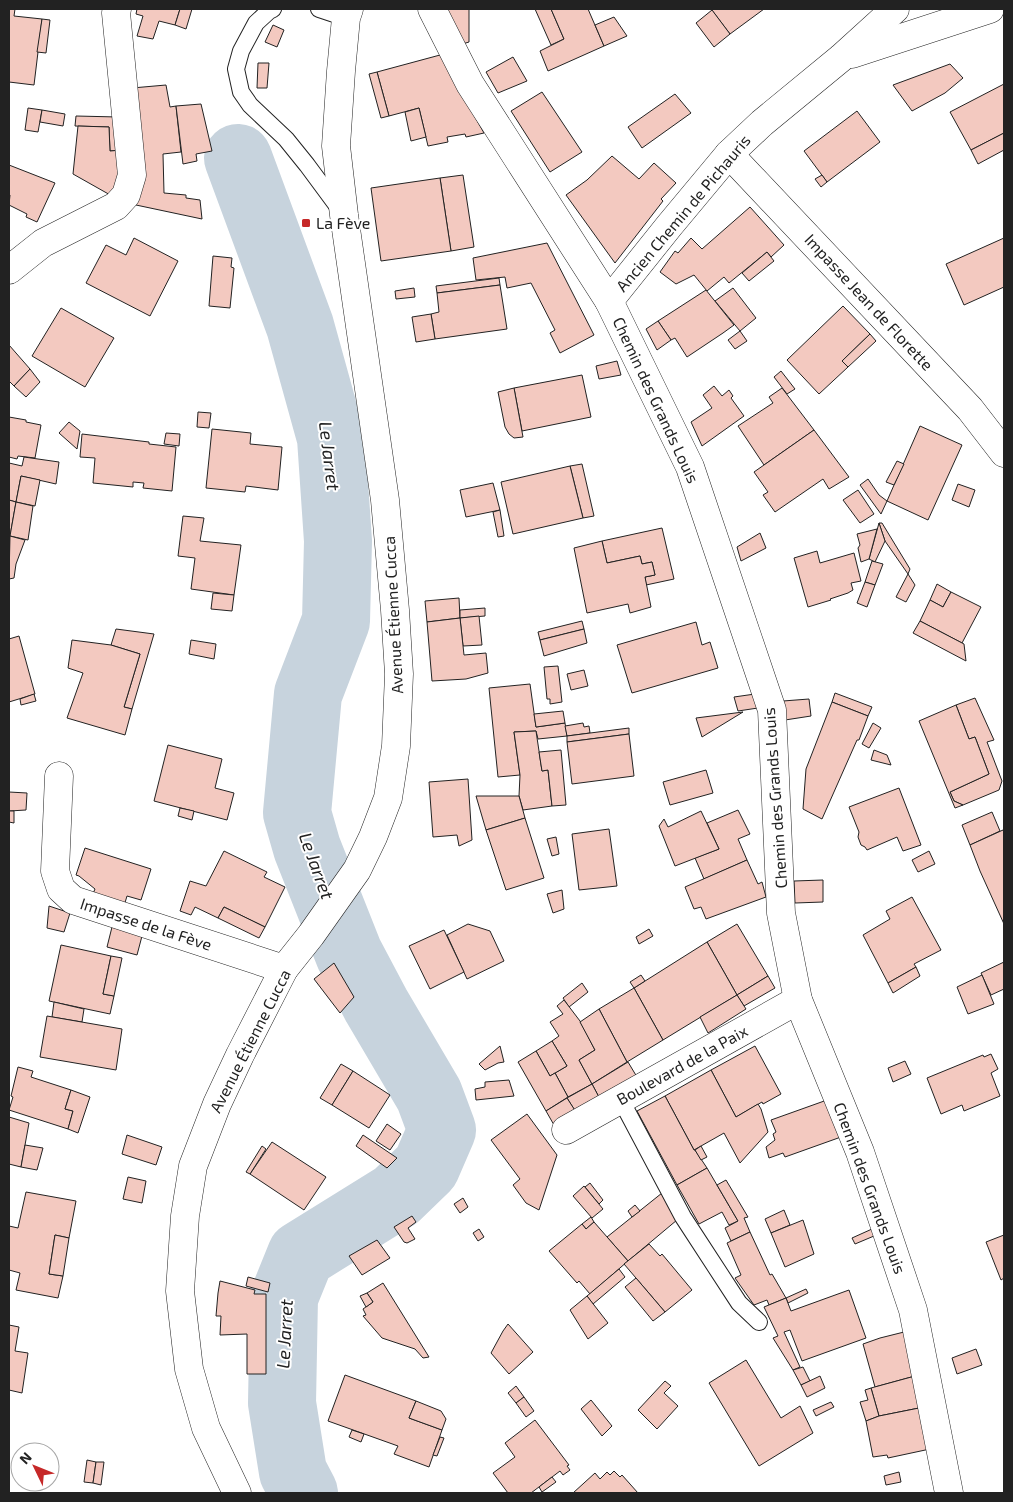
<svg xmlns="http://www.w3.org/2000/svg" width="1013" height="1502" font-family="'Exo 2',sans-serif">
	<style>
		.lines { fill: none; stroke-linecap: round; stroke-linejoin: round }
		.river { stroke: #c7d3dd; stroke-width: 68 }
		.building { fill: #f3c9c0; stroke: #222 }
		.lane-casing { stroke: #222; stroke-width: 18 }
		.street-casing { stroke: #222; stroke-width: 29 }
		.secondary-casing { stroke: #222; stroke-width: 29 }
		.lane { stroke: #fff; stroke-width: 16 }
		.street { stroke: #fff; stroke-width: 28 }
		.secondary { stroke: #fff; stroke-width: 28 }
		.poi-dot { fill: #c62828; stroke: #fff; stroke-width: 2 }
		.labels { text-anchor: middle; stroke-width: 4; stroke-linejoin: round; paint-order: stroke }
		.street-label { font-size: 16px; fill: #222; stroke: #fff }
		.poi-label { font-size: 16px; fill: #222; stroke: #fff; text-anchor: start }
		.water-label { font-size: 18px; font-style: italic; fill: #222; stroke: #fff }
	</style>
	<rect width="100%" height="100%" fill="#fff"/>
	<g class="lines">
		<polyline class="river" points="238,158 300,326 331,438 338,541 336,621 308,694 297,813 307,848 349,954 376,1005 429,1095 442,1130 426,1167 396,1196 301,1255 284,1297 282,1403 293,1472 304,1493"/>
	</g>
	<g class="building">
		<polygon points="9,9 15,9 14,16 42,19 34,85 9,82"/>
		<polygon points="137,9 180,9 175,25 159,21 153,39 137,36 143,16 136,14"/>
		<polygon points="180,9 192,9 186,29 175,25"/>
		<polygon points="447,9 469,9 469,42 459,45"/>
		<polygon points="535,9 551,9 564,39 551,45"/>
		<polygon points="551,9 588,9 604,46 548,71 540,51 564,39"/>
		<polygon points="711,9 764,9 730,34"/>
		<polygon points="712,10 730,34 714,47 696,23"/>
		<polygon points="614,17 627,36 604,46 595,25"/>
		<polygon points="42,19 50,20 46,53 37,52"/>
		<polygon points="273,25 284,30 277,47 265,42"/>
		<polygon points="440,55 484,133 466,137 465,134 447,137 448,142 428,146 419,108 389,116 377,72"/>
		<polygon points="513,57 527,81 498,93 486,72"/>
		<polygon points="258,63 269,63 267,88 257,88"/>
		<polygon points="950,64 963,78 945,93 912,111 893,85"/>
		<polygon points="377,72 389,116 381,118 369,74"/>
		<polygon points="1004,84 1004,133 971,150 950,112"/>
		<polygon points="166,85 170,107 176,106 181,152 163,154 164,193 186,195 186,198 200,200 202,219 136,205 140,191 132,88"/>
		<polygon points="542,92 582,152 550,172 511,111"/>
		<polygon points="675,94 691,113 642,148 628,127"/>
		<polygon points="201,104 212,151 196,154 197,161 183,164 176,106"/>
		<polygon points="28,108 42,110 38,132 25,130"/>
		<polygon points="419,108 426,137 411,141 405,112"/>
		<polygon points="42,110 65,114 63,126 40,122"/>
		<polygon points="857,111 880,142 827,182 804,151"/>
		<polygon points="76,116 118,117 122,150 110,151 109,127 75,126"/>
		<polygon points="78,126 109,127 110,151 122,150 124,175 112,196 73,174"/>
		<polygon points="1004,133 1004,150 978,164 971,150"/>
		<polygon points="612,156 639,179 654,163 676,183 661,199 663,201 615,263 566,195 587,180"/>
		<polygon points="9,165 55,183 37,222 26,217 27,214 9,205 10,195 9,195"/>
		<polygon points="463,175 474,247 451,251 440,178"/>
		<polygon points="822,175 827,182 821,187 815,179"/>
		<polygon points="440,178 451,251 381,261 371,188"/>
		<polygon points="750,207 784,245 771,257 767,252 729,283 724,277 707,291 694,275 676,284 660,272 675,251 678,253 691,238 702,249"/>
		<polygon points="134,238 178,261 150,316 86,283 106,245 126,255"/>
		<polygon points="1004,238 1004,287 964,305 946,264"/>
		<polygon points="547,243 594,335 560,353 550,333 555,330 531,283 507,288 505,277 476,280 473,258"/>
		<polygon points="767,252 774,261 749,281 742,273"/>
		<polygon points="213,256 232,258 231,267 234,268 230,308 209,306"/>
		<polygon points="499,278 500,285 437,293 436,286"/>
		<polygon points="500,285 507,329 435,339 431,314 439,312 437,293"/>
		<polygon points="414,288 415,297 396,299 395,291"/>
		<polygon points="733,288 756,318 740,331 715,301"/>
		<polygon points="706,290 734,325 723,333 687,357 675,338 671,340 658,321"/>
		<polygon points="843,306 870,334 842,361 848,367 819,394 787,360"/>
		<polygon points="61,308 114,338 85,387 32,356"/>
		<polygon points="431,314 435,339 416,342 412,317"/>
		<polygon points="658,321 671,340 657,350 646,329"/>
		<polygon points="740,331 747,341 735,349 728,340"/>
		<polygon points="870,334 876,341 848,367 842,361"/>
		<polygon points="9,345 30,369 14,386 9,381"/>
		<polygon points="617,361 621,375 599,379 596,366"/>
		<polygon points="30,369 40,382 26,397 14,386"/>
		<polygon points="781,371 795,389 787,394 774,377"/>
		<polygon points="582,375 591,417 522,431 514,388"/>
		<polygon points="714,386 722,396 729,390 733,396 731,398 744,416 702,446 691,422 712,408 703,395"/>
		<polygon points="514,388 523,437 514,438 509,434 505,427 498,392"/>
		<polygon points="782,388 814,430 764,465 738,426 773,403 769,397"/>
		<polygon points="198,412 211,413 209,428 197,427"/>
		<polygon points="9,417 26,420 26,422 41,425 35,458 18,456 17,459 9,457"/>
		<polygon points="69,422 80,431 77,449 59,433"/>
		<polygon points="920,426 962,445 928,520 887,501"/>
		<polygon points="212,429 251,433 250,444 282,447 278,490 246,486 245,492 206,488"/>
		<polygon points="814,430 849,477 829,489 823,479 775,512 763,495 768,492 754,472"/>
		<polygon points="166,433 180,434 179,446 164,444"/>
		<polygon points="82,434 149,442 149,444 176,447 172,491 143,488 144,483 133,482 133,487 93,483 95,458 80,457"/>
		<polygon points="24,457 59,462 56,484 21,476 16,502 9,500 9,463 22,466"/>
		<polygon points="897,461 904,464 894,485 886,482"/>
		<polygon points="582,464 594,516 583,518 570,466"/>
		<polygon points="570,466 583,518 513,534 501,482"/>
		<polygon points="21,476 40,480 35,506 16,502"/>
		<polygon points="868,479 879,495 887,501 881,514 860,485"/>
		<polygon points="493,483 500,510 466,517 460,490"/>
		<polygon points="958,484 975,490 969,507 952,500"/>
		<polygon points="858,490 874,514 860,523 843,500"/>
		<polygon points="9,500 16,502 10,536 9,536"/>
		<polygon points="16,502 33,506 28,540 10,536"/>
		<polygon points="500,510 504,536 498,537 493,512"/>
		<polygon points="183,516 204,518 200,541 241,545 234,595 191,589 195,558 178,556"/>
		<polygon points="879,523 882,523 910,569 908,574 885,541"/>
		<polygon points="879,523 885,541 875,562 869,559"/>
		<polygon points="662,528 674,579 646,585 645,577 655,575 652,562 642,564 640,556 607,563 602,541"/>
		<polygon points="877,529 869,559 861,562 858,548 860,545 857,534"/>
		<polygon points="760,533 766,548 741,561 737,547"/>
		<polygon points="10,536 25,540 16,564 14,578 9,579"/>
		<polygon points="602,541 607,563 640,556 642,564 652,562 655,575 645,577 651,607 630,613 628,604 587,613 574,548"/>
		<polygon points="817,551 820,563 854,553 861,581 851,583 853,590 848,593 830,599 831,600 808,607 794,558"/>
		<polygon points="872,561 883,564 875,585 865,582"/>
		<polygon points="908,574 915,585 906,602 896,597"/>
		<polygon points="865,582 875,585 867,607 857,603"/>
		<polygon points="937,584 951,592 943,607 930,600"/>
		<polygon points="951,592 981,607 962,643 920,621 930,600 943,607"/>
		<polygon points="213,593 234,595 232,611 211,609"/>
		<polygon points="459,598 460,618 427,622 425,601"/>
		<polygon points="485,608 485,616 460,618 460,610"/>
		<polygon points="479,616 482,645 463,646 460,618"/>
		<polygon points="460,618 464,655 486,653 488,673 466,679 432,681 427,622"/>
		<polygon points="582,621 584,629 540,640 538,632"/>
		<polygon points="920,621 964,644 966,661 913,633"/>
		<polygon points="696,622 702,645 710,642 718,668 632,693 617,645"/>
		<polygon points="116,629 154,634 132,709 124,707 140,654 111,645"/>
		<polygon points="584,629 587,643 544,656 540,640"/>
		<polygon points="19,636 35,694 9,702 9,639"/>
		<polygon points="72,640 111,645 140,654 124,707 132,709 125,735 67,718 83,673 68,668"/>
		<polygon points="191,640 216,644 214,659 189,654"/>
		<polygon points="558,666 562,702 550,704 550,699 547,699 544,667"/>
		<polygon points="584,670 588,686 571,690 567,674"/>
		<polygon points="530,684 536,727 565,723 567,736 538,739 536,731 514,732 520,775 498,777 489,688"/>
		<polygon points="835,693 872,707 868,716 832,702"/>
		<polygon points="34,694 36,701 21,705 20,699"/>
		<polygon points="755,694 758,708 738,711 734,697"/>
		<polygon points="975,698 994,740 987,742 1002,781 999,790 963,805 954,801 950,792 989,774 975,737 969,739 956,705"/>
		<polygon points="809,699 811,716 785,720 783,701"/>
		<polygon points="832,702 868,716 859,740 857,740 822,819 803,809 806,769"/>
		<polygon points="956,705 969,739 975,737 989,774 950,792 954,801 963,805 955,808 919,721"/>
		<polygon points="563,711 565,723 536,727 534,714"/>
		<polygon points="743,712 702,737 696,718"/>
		<polygon points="583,723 584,727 589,726 590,733 567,736 565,726"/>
		<polygon points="873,723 881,728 869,748 862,744"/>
		<polygon points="629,728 629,734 567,742 567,736"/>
		<polygon points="536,731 542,771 548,770 552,806 523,810 519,796 520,775 514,732"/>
		<polygon points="629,734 634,776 572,784 567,742"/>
		<polygon points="168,745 222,759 215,788 234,793 227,820 154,801"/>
		<polygon points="561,750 566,805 552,806 548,770 542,771 539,752"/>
		<polygon points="874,750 887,755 891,765 871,760"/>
		<polygon points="706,770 713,793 670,805 663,782"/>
		<polygon points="468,779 472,840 459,846 457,835 433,837 429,782"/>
		<polygon points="899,788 921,845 903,851 897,837 867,850 865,847 861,845 858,837 859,832 849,807"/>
		<polygon points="9,792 27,793 26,810 9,811"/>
		<polygon points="476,796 519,796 525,818 486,830"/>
		<polygon points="180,808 194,811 192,820 178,816"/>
		<polygon points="738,810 750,834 738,839 747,860 704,879 695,858 719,849 707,823"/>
		<polygon points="9,811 14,811 14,823 9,822"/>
		<polygon points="701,811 719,849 675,866 659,826 664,819 668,827"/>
		<polygon points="992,812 1000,831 970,845 962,825"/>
		<polygon points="525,818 544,878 506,890 486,830"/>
		<polygon points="609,829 617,886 579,890 572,834"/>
		<polygon points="1003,830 1004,832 1004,924 980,871 970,845"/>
		<polygon points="556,837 559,854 552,856 547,839"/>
		<polygon points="85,848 151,869 141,900 127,896 124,906 92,896 95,889 79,876 76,875"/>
		<polygon points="224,851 267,872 264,877 285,887 265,927 224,907 218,918 195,907 191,915 180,911 190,881 206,886"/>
		<polygon points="929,851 935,864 918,872 912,860"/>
		<polygon points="747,860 758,884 762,882 766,897 706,919 701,907 694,909 685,887"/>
		<polygon points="823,880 823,902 795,903 794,881"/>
		<polygon points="562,890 564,909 553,913 547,894"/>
		<polygon points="912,897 941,950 914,964 916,967 888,983 863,935 890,919 886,911"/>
		<polygon points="49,906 70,913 64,932 47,928"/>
		<polygon points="224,907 265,927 259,938 218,918"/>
		<polygon points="468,924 490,931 504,961 467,979 447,935"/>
		<polygon points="737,924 768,976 737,995 707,942"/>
		<polygon points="112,927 142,936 137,955 107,947"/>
		<polygon points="649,929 653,936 639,944 636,937"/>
		<polygon points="444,930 464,972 430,989 409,946"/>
		<polygon points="707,942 737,995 663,1040 634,988"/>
		<polygon points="61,945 111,956 103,994 114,996 110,1014 49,1001"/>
		<polygon points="111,956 122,958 114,996 103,994"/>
		<polygon points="1004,962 1004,989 991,995 981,973"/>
		<polygon points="334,963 354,997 340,1013 314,979"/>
		<polygon points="916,967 920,976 893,993 888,983"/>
		<polygon points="641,975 645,981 634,988 630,982"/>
		<polygon points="982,975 994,1004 968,1014 957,987"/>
		<polygon points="768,976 775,988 744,1006 737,995"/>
		<polygon points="582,983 588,992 569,1007 563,998"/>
		<polygon points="634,988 663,1040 627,1062 599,1009"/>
		<polygon points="737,995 746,1009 708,1033 700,1017"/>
		<polygon points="564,1000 580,1021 595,1050 579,1060 592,1084 568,1097 555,1073 567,1066 552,1041 559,1036 550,1022 563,1014 557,1006"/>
		<polygon points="54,1002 84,1009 82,1022 52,1017"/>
		<polygon points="599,1009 627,1062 592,1084 579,1060 595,1050 580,1022"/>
		<polygon points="47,1016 122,1029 116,1070 40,1057"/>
		<polygon points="552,1041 567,1066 550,1076 536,1051"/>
		<polygon points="500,1046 504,1062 498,1063 485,1070 479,1064"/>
		<polygon points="755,1046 781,1094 763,1104 762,1102 736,1117 711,1070"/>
		<polygon points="536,1051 550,1076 555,1073 568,1097 546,1111 518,1062"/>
		<polygon points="991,1054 998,1069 991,1073 1000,1096 964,1111 962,1105 941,1114 927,1078 983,1055 984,1057"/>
		<polygon points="905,1061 911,1074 893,1082 888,1068"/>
		<polygon points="628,1062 637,1077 600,1099 592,1084"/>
		<polygon points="341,1064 353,1071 332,1105 320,1098"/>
		<polygon points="18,1067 33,1071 31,1077 71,1090 65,1109 73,1111 68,1129 9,1110 13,1097 11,1096"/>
		<polygon points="711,1070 736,1117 758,1104 761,1109 768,1132 740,1163 724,1133 694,1150 665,1096"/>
		<polygon points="353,1071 390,1095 369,1128 332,1105"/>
		<polygon points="509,1080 514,1096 476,1100 475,1089 485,1087 485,1082"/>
		<polygon points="592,1084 600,1099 577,1114 567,1098"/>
		<polygon points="71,1090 90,1097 78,1133 68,1129 73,1111 65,1109"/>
		<polygon points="665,1096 694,1150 695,1150 707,1168 677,1185 637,1111"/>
		<polygon points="567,1098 576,1112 554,1125 546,1111"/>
		<polygon points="827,1100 841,1137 785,1157 783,1153 769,1158 766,1147 775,1140 773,1134 776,1132 771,1120"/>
		<polygon points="527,1114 557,1155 539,1210 526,1203 513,1185 520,1179 491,1140"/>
		<polygon points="9,1117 29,1123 21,1167 9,1164"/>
		<polygon points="387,1124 401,1134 390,1150 376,1141"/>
		<polygon points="127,1135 162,1147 156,1165 122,1154"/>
		<polygon points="363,1135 397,1158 387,1168 356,1146"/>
		<polygon points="272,1142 326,1177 304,1210 250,1174"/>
		<polygon points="25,1145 43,1148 37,1170 21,1167"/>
		<polygon points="262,1146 266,1149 250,1174 246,1172"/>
		<polygon points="701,1146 707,1157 701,1160 695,1150"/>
		<polygon points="707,1168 738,1221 729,1225 722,1212 699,1224 677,1185"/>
		<polygon points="128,1177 146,1181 142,1203 123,1199"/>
		<polygon points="726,1180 748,1217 744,1218 750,1232 731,1241 725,1228 738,1221 717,1185"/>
		<polygon points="590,1183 603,1200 599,1204 585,1187"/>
		<polygon points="584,1186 603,1209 592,1218 573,1196"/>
		<polygon points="26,1192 76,1201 69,1238 55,1235 49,1274 63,1276 58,1298 16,1290 20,1273 9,1270 9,1226 18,1228"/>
		<polygon points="662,1193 677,1220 628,1261 607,1237"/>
		<polygon points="463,1198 468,1207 460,1213 454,1204"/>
		<polygon points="635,1205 640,1211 632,1217 628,1211"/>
		<polygon points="784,1210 790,1225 771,1233 765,1219"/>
		<polygon points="412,1216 416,1222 408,1228 415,1239 407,1243 404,1242 394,1227"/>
		<polygon points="591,1217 594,1222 586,1229 582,1224"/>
		<polygon points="803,1220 814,1254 785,1267 771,1233"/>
		<polygon points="594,1222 628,1261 590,1294 579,1281 577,1283 549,1251 582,1224 586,1229"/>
		<polygon points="479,1229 484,1237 478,1241 473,1233"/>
		<polygon points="872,1229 874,1236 855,1244 852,1238"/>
		<polygon points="750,1232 770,1275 772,1274 786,1298 769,1305 767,1300 754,1305 735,1278 741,1275 727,1243"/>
		<polygon points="55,1235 69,1238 63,1276 49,1274"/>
		<polygon points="1004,1235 1004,1278 1001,1280 986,1242"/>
		<polygon points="377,1240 390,1258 362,1275 349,1256"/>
		<polygon points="649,1244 660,1256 662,1254 692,1290 665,1312 624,1264"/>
		<polygon points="619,1269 625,1277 593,1304 587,1296"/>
		<polygon points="248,1277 270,1283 268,1292 246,1286"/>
		<polygon points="636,1278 665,1312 653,1321 625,1287"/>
		<polygon points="220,1281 255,1290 254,1294 266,1294 266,1374 247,1374 247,1334 220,1335 221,1316 216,1316 218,1293"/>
		<polygon points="383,1283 429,1357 423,1358 415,1349 382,1338 363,1316 366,1315 363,1309 373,1302 367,1293"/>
		<polygon points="806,1289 808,1293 788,1303 786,1298"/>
		<polygon points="849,1290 866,1338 802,1361 790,1330 784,1332 800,1367 793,1370 773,1338 778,1336 764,1307 786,1298 791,1311"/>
		<polygon points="367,1293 373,1302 366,1307 360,1296"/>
		<polygon points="587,1296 608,1323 588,1339 570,1310"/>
		<polygon points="508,1324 533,1352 509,1374 491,1353 503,1331"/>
		<polygon points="9,1325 19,1327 15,1351 28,1353 22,1393 9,1390"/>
		<polygon points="904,1332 915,1376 875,1387 863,1344 880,1338"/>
		<polygon points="976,1349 982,1365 957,1374 952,1358"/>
		<polygon points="746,1360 781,1418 800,1406 813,1433 759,1466 709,1383"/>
		<polygon points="803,1367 810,1381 801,1385 793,1370"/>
		<polygon points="345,1375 416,1401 409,1418 442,1430 429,1467 394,1454 398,1446 328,1421"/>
		<polygon points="820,1376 825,1388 807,1397 801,1385"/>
		<polygon points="915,1376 924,1407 879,1416 871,1388"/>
		<polygon points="665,1381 671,1386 664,1393 678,1406 657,1429 638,1410"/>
		<polygon points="516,1386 524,1397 516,1403 508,1393"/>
		<polygon points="871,1388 879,1416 866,1421 860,1402 868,1400 865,1390"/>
		<polygon points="524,1397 534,1411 526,1417 516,1403"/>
		<polygon points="591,1400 612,1426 602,1436 581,1409"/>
		<polygon points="416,1401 441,1411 446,1419 442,1430 409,1418"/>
		<polygon points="831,1402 834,1407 816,1416 813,1410"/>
		<polygon points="924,1407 930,1449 888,1458 887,1455 873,1457 866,1421 879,1416"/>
		<polygon points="535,1420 569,1465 567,1466 570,1470 563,1475 560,1471 531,1493 508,1493 493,1473 515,1457 505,1443"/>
		<polygon points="352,1430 364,1434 361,1442 349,1437"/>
		<polygon points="440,1437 444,1438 437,1456 433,1455"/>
		<polygon points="87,1460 96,1462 93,1483 84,1482"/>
		<polygon points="96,1462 104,1462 101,1485 93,1483"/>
		<polygon points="614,1471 620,1477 622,1475 638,1493 573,1493 595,1473 600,1479 607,1472 610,1475"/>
		<polygon points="899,1472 901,1482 886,1485 884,1476"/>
		<polygon points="552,1477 556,1482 542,1492 539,1487"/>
	</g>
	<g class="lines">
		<defs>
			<g id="lane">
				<polyline points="273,9 269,11 256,23 241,51 236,69 241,92 250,105 286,139 307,165 341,211"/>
				<polyline points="319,9 346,18"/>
				<polyline points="621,1100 683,1217 739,1303 759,1322"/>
			</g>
			<g id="street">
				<polyline points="432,9 470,84 609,301 690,467 772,710 781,913 798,1000 860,1152 913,1310 949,1493"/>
				<polyline points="852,54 990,9"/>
				<polyline points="729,154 970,409 1004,453"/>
				<polyline points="9,270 43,243 116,206 126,195 132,175 116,13 117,9"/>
				<polyline points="609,301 669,226 729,154 762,123 841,58 895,9"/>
				<polyline points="59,776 55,871 61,889 73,900 284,969"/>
				<polyline points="566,1130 798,1000"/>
			</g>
			<polyline id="secondary" points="237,1493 206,1428 189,1369 180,1291 185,1216 193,1166 217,1104 240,1055 284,969 311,935 357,870 373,837 388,798 396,746 399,674 395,610 385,500 344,215 336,146 341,71 346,18 349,9"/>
		</defs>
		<use href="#lane" class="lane-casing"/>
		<use href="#street" class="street-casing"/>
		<use href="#secondary" class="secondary-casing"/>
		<use href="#lane" class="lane"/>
		<use href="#street" class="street"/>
		<use href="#secondary" class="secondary"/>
	</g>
	<rect class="poi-dot" x="301" y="218" width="10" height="10" rx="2.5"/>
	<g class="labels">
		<g class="street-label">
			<text transform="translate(683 213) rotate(-50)" y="6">Ancien Chemin de Pichauris</text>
			<text transform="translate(869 302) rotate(47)" y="6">Impasse Jean de Florette</text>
			<text transform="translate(656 400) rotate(65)" y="6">Chemin des Grands Louis</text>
			<text transform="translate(393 615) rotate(-93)" y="6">Avenue Étienne Cucca</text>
			<text transform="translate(775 798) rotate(-94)" y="6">Chemin des Grands Louis</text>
			<text transform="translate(146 924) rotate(18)" y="6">Impasse de la Fève</text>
			<text transform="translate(250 1041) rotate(-63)" y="6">Avenue Étienne Cucca</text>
			<text transform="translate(682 1065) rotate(-29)" y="6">Boulevard de la Paix</text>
			<text transform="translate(870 1188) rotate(70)" y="6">Chemin des Grands Louis</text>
		</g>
		<g class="poi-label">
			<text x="316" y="229">La Fève</text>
		</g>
		<g class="water-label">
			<text transform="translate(329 456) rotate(83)" y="6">Le Jarret</text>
			<text transform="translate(316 866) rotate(70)" y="6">Le Jarret</text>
			<text transform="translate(285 1334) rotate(-87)" y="6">Le Jarret</text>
		</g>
	</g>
	<rect width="1013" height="1502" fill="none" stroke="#222222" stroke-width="20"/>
	<g transform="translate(35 1467) rotate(313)"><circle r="24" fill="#ffffff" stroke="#a7a7a7"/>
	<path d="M0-4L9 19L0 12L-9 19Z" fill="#c62828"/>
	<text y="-8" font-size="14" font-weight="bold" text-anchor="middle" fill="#222222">N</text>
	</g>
</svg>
